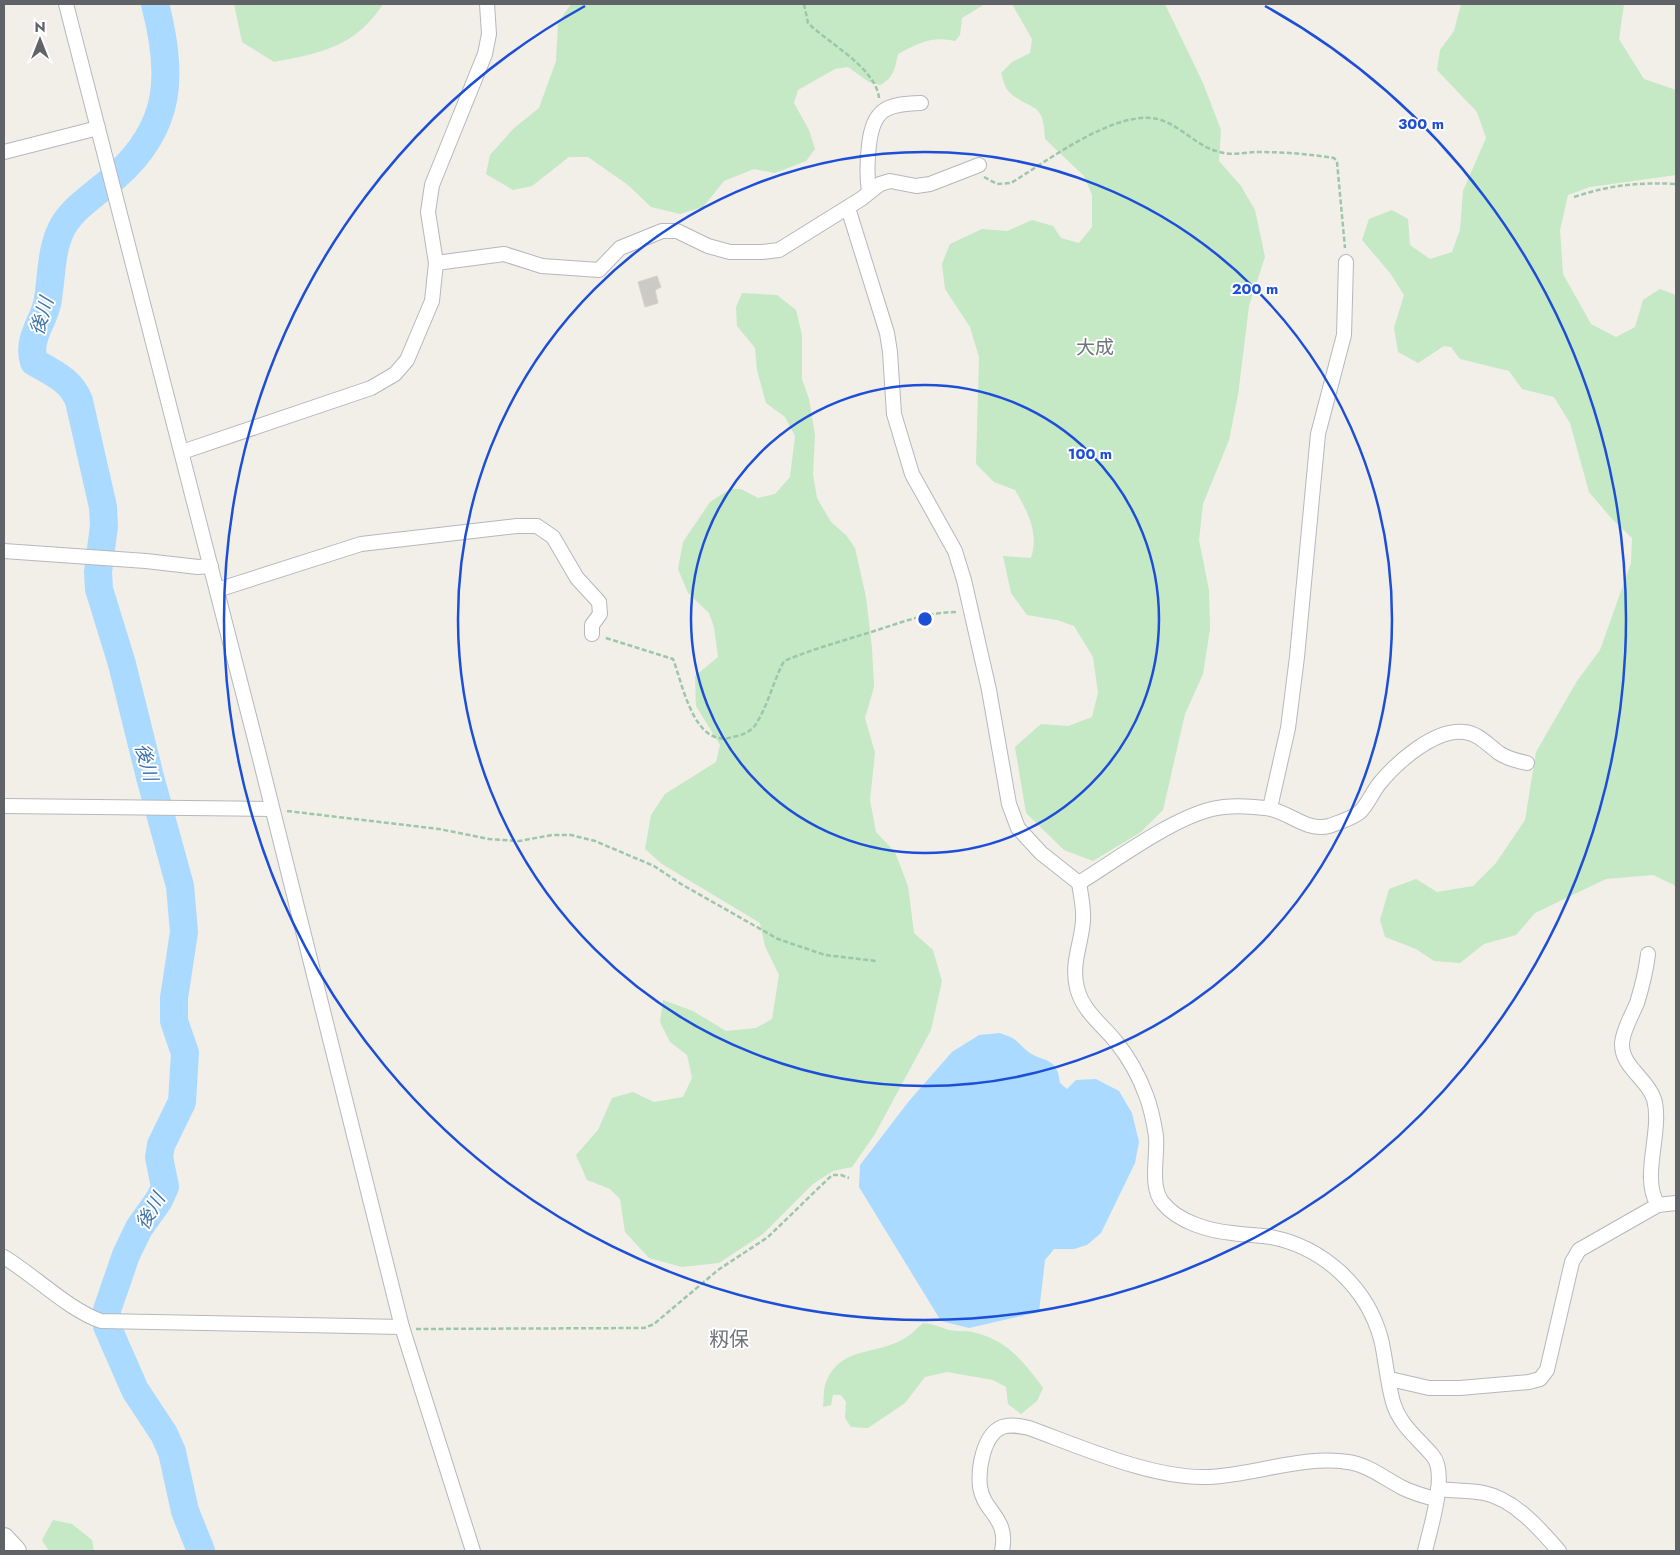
<svg xmlns="http://www.w3.org/2000/svg" width="1680" height="1555" font-family="Jost,'Noto Sans JP',sans-serif">
	<style>
		.green { fill: #c5e8c5 }
		.water { fill: #aadaff }
		.lines { fill: none; stroke-linecap: round; stroke-linejoin: round }
		.river { stroke: #aadaff; stroke-width: 28 }
		.building { fill: #cccac5; stroke: #d6d1c6 }
		.street-casing { stroke: #b5b8bc; stroke-width: 16 }
		.secondary-casing { stroke: #b6babf; stroke-width: 22 }
		.path { stroke: #9cc7a9; stroke-width: 2.5; stroke-dasharray: 5 2.5; stroke-linecap: butt }
		.street { stroke: #fff; stroke-width: 14 }
		.secondary { stroke: #fff; stroke-width: 20 }
		.ring { fill: none; stroke: #1d4ed8; stroke-width: 2.5 }
		.labels { text-anchor: middle; stroke-width: 4; stroke-linejoin: round; paint-order: stroke }
		.water-label { font-size: 19px; font-style: italic; fill: #4174aa; stroke: #fff }
		.neighbourhood-label { font-size: 19px; fill: #70757a; stroke: #fff }
		.quarter-label { font-size: 20px; fill: #70757a; stroke: #fff }
		.centre { fill: #1d4ed8; stroke: #fff; stroke-width: 2.5 }
		.ring-label { font-size: 15px; text-anchor: middle; font-weight: bold; fill: #1d4ed8; stroke: #fff; stroke-width: 4; stroke-linejoin: round; paint-order: stroke }
	</style>
	<rect width="100%" height="100%" fill="#f1efe8"/>
	<g class="green">
		<path d="M234 4H383C355 47 321 53 274 62L242 42Z"/>
		<path d="M571 4H985L962 18 960 35 955 41C930 36 920 43 898 54 895 68 894 78 880 85L869 82 848 67 835 69 798 90 794 103 809 130 815 149 806 161 775 173 754 169 724 181 703 207 680 214 651 207 628 185 588 157H569L532 186 513 190 486 174 490 155 513 129 539 108 556 61 558 23Z"/>
		<path d="M1012 4H1165L1203 83 1221 130 1219 161 1241 186 1255 210 1265 257 1249 306 1238 395 1229 440 1203 504 1199 540 1209 590 1210 629 1203 674 1185 714 1163 810 1141 832 1093 861 1064 850 1026 813 1015 747 1041 724 1068 726 1092 717 1098 693 1093 657 1074 626 1057 620 1027 615 1011 593 1003 556 1031 558C1039 533 1028 512 1015 490L994 482 976 464 979 357 970 327 945 289 942 264 950 244 982 229 1007 231 1032 220 1053 226 1061 238 1079 243 1092 227V195L1084 176 1045 139C1044 100 1031 112 1009 92 1005 88 1003 79 1001 73L1012 62 1030 53 1032 39Z"/>
		<polygon points="1461,4 1624,4 1619,39 1644,79 1676,90 1676,175 1590,187 1568,195 1560,230 1563,274 1591,324 1616,337 1635,327 1643,300 1660,289 1676,295 1676,889 1674,885 1653,875 1606,879 1535,913 1516,935 1484,944 1460,963 1434,961 1416,949 1385,937 1380,920 1389,889 1416,879 1437,892 1473,886 1496,863 1525,820 1536,752 1577,681 1600,650 1631,563 1632,538 1612,519 1589,492 1570,423 1554,397 1522,389 1509,371 1460,359 1451,347 1444,346 1418,363 1398,352 1394,328 1404,295 1390,273 1362,240 1369,219 1392,210 1408,219 1410,245 1430,259 1452,252 1460,230 1463,191 1486,138 1477,112 1437,70 1440,50 1454,31"/>
		<polygon points="742,293 777,295 796,310 802,335 802,379 809,399 815,435 813,474 817,498 831,522 846,535 855,548 866,597 872,648 874,687 865,718 875,753 870,800 876,832 895,852 908,886 914,933 933,950 942,981 931,1030 875,1134 852,1167 833,1171 813,1184 763,1234 719,1263 682,1267 649,1258 625,1232 620,1199 610,1189 587,1180 576,1155 598,1130 612,1098 633,1092 654,1102 683,1097 692,1078 687,1055 670,1042 660,1022 663,1000 693,1011 726,1031 756,1028 772,1019 779,975 765,946 760,923 662,864 645,849 651,815 665,794 716,762 720,745 696,706 695,676 718,657 714,627 709,613 688,593 678,569 683,542 710,502 730,489 741,489 758,498 775,494 790,477 795,436 785,417 766,403 757,370 755,348 737,326 736,307"/>
		<path d="M923 1323C933 1324 940 1327 949 1330 958 1332 968 1330 976 1333 1008 1341 1025 1363 1043 1388L1037 1401 1021 1414 1008 1404 1006 1387 993 1380 947 1372 925 1377 905 1403 868 1428 851 1427 845 1418 846 1402 841 1395H833L831 1405 823 1407C824 1399 823 1387 827 1380 841 1346 879 1355 905 1338 912 1334 917 1328 923 1323Z"/>
		<polygon points="53,1520 72,1524 92,1540 94,1551 49,1551 42,1540"/>
	</g>
	<path class="water" d="M1000 1033C1017 1039 1014 1039 1026 1050 1042 1064 1057 1054 1060 1083L1067 1089 1076 1080 1096 1079 1119 1091 1132 1113 1139 1142 1135 1163 1101 1233 1087 1245 1074 1249H1054L1045 1260 1039 1312 969 1328 941 1321 859 1187 860 1165 909 1101 952 1052 979 1035Z"/>
	<g class="lines">
		<path class="river" d="M155 4C173 73 173 126 115 177 98 192 74 207 63 226 50 249 52 279 47 304 42 324 27 340 34 362 53 373 71 380 79 401L103 507 104 526 98 572 99 589 122 664 150 777 180 886 184 932 174 998V1021L185 1053 182 1102 161 1145 159 1157 165 1187 159 1200 139 1228 126 1255 107 1310V1326L135 1390 164 1434 172 1452 185 1511 201 1551"/>
	</g>
	<polygon class="building" points="657,276 661,287 655,290 658,303 645,307 638,282"/>
	<g class="lines">
		<defs>
			<g id="street">
				<polyline points="66,4 258,751 402,1327 473,1551"/>
				<polyline points="4,152 98,128"/>
				<path d="M869 192C867 177 867 161 869 145 873 109 886 104 921 103"/>
				<path d="M848 208 887 333 890 352 894 414 912 474 955 551 964 580 989 690 1009 804 1018 828 1041 853 1079 883C1081 896 1084 908 1083 921 1081 946 1071 963 1077 988 1083 1012 1103 1025 1117 1043 1129 1058 1139 1076 1146 1095 1151 1108 1154 1123 1156 1136 1158 1156 1149 1187 1163 1203 1178 1222 1210 1231 1232 1233 1245 1235 1258 1235 1271 1237 1323 1247 1367 1287 1381 1339 1386 1360 1387 1381 1393 1402 1400 1426 1418 1438 1433 1456 1448 1474 1430 1529 1425 1551"/>
				<polyline points="436,263 504,254 542,266 599,270 620,248 662,231 677,231 708,246 730,252 762,252 779,250 861,199 880,184 890,181 916,186 930,184 979,165"/>
				<polyline points="182,452 371,388 395,374 407,360 432,301 436,263 428,212 432,185 485,54 489,34 487,4"/>
				<polyline points="4,551 146,561 198,567 211,566"/>
				<polyline points="217,590 361,544 517,526 537,526 553,537 577,578 599,602 600,614 592,625 592,634"/>
				<polyline points="4,806 272,809"/>
				<polyline points="1270,808 1288,728 1297,657 1318,434 1344,335 1346,262"/>
				<path d="M1079 883C1116 860 1171 819 1212 809 1228 805 1248 806 1265 808 1288 810 1305 832 1329 826 1340 822 1351 819 1360 812 1368 804 1372 793 1379 784 1396 763 1435 728 1464 732 1478 733 1488 745 1499 753 1508 759 1517 761 1527 763"/>
				<path d="M1648 954C1646 971 1642 987 1637 1003 1632 1015 1623 1030 1622 1043 1621 1067 1647 1078 1654 1099 1663 1131 1640 1177 1658 1205"/>
				<path d="M4 1257C35 1276 69 1310 101 1321L402 1327"/>
				<polyline points="1390,1379 1429,1388 1460,1388 1529,1382 1540,1379 1547,1370 1572,1262 1579,1250 1658,1205 1676,1203"/>
				<path d="M1438 1489C1453 1491 1469 1490 1484 1493 1514 1499 1540 1529 1559 1551"/>
				<path d="M1002 1551C1009 1517 984 1513 980 1487 978 1469 983 1435 1002 1427 1011 1424 1020 1426 1029 1428 1081 1447 1153 1479 1208 1477 1255 1475 1302 1455 1348 1462 1369 1465 1385 1479 1403 1488 1413 1493 1424 1496 1435 1499"/>
			</g>
			<polyline id="secondary" points="4,1538 16,1551"/>
		</defs>
		<use href="#street" class="street-casing"/>
		<use href="#secondary" class="secondary-casing"/>
		<g class="path">
			<path d="M804 4 808 23C828 43 876 68 879 98"/>
			<path d="M984 177 997 184 1011 183C1046 162 1119 106 1161 120 1184 128 1199 149 1224 153 1235 155 1247 152 1258 152 1284 152 1309 154 1334 158L1337 162 1345 248"/>
			<path d="M1574 197C1610 185 1639 182 1676 184"/>
			<path d="M606 638 673 659C683 685 694 749 733 737 742 735 751 732 756 724 768 705 773 682 784 661 813 649 842 641 871 632 900 623 927 612 957 612"/>
			<polyline points="287,811 439,829 489,839 519,841 552,835 571,835 595,841 654,866 681,884 778,939 825,955 876,961"/>
			<polyline points="416,1329 644,1328 654,1324 718,1270 768,1237 832,1175 841,1175 849,1178"/>
		</g>
		<use href="#street" class="street"/>
		<use href="#secondary" class="secondary"/>
	</g>
	<g class="ring">
		<circle cx="925" cy="619" r="234"/>
		<circle cx="925" cy="619" r="467"/>
		<path d="M1265 6A701 701 0 1 1 585 6"/>
	</g>
	<g class="labels">
		<g class="water-label">
			<text transform="translate(41 316) rotate(-73)" y="7">後川</text>
			<text transform="translate(147 762) rotate(75)" y="7">後川</text>
			<text transform="translate(150 1211) rotate(-60)" y="7">後川</text>
		</g>
		<g class="neighbourhood-label">
			<text x="1095" y="354">大成</text>
		</g>
		<g class="quarter-label">
			<text x="729" y="1346">籾保</text>
		</g>
	</g>
	<circle cx="925" cy="619" r="8" class="centre"/>
	<g class="ring-label">
		<text x="1421" y="129">300 m</text>
		<text x="1255" y="294">200 m</text>
		<text x="1090" y="459">100 m</text>
	</g>
	<rect width="1680" height="1555" fill="none" stroke="#5f6368" stroke-width="10"/>
	<g transform="translate(40 40)" stroke="#ffffff" stroke-width="4" paint-order="stroke">
	<path d="M0-4L9 19L0 12L-9 19Z" fill="#5f6368"/>
	<text y="-8" font-size="14" font-weight="bold" text-anchor="middle" fill="#5f6368">N</text>
	</g>
</svg>
